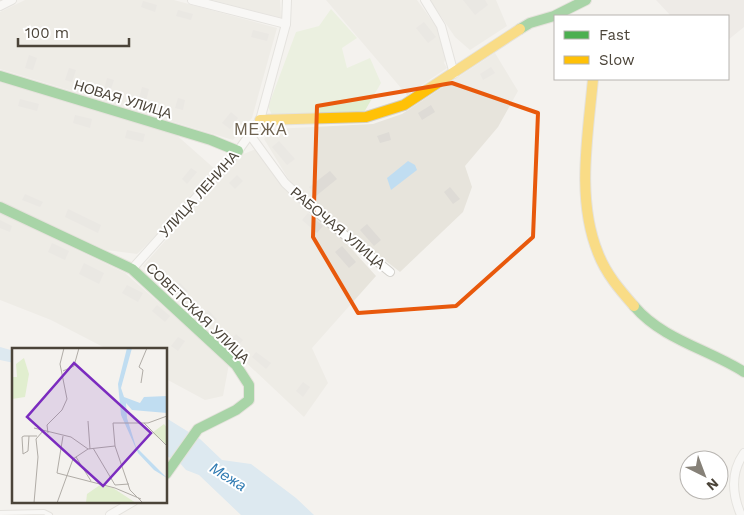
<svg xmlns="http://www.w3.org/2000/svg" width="744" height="515" font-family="'Work Sans',sans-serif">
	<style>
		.residential { fill: #e7e4dc }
		.industrial { fill: #e6e2de }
		.green { fill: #e1eecf }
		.water { fill: #c0ddf1 }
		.building { fill: #dedbd6 }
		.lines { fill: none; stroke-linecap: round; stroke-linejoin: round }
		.lane-casing { stroke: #d2d0cb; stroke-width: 6 }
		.street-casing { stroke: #d2d0cb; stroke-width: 10 }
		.fast-casing { stroke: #d3cfc5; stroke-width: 12 }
		.slow-casing { stroke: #d3cfc5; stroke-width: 12 }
		.lane { stroke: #fdfdfc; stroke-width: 4 }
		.street { stroke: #fdfdfc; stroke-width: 8 }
		.fast { stroke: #4caf50; stroke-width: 10 }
		.slow { stroke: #ffc107; stroke-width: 10 }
		.marked { fill: none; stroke: #e8590c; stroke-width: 4; stroke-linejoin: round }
		.labels { text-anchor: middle; stroke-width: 4; stroke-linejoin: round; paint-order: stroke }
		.street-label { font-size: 14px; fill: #4b4439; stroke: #fff }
		.water-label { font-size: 15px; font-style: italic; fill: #2e7ab2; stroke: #fff }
		.quarter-label { font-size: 16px; letter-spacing: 1px; fill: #6e6250; stroke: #fff }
		.inset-road { fill: none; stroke: #b0aca6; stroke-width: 1 }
		.view { fill: #7b2cbf; fill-opacity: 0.15; stroke: #7b2cbf; stroke-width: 2.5 }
		.inset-edge { fill: none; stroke: #4b4439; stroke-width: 2.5 }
	</style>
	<rect width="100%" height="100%" fill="#f4f2ee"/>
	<g class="residential">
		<polygon points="25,0 174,0 277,28 252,118 233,140 0,69 0,12"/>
		<polygon points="212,0 280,0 281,18"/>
		<polygon points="326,0 417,0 438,29 447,54 444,63 447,68 407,95"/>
		<polygon points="430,0 496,0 507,26 470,50 455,37"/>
		<polygon points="495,53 518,91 498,127 465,166 472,187 463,212 400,272 319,208 289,180 264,139 273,129 373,124 402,114"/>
		<polygon points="0,82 173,132 216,170 164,228 137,254 106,250 0,201"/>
		<polygon points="256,149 284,188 337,233 376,276 312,348 328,383 304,417 143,266 241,155"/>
		<polygon points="0,213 125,273 229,364 223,396 205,400 166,379 166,349 107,349 51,320 0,300"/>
	</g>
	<polygon class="industrial" points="656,0 744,0 744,27 728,40 728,16 671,16"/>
	<polygon class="green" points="331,9 357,38 342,48 347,68 370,58 381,83 363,114 272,115 268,107 296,32 319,26"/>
	<g class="water">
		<polygon points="408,161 415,165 417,170 391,190 387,178"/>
		<polygon points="0,347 14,351 14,363 0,360"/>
		<polygon points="166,418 200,439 222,460 251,464 296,498 314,515 241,515 199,475 186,470 179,462 166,456"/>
	</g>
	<g class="building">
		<polygon points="463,0 485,0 488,5 475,15"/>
		<polygon points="143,1 157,5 155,12 141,7"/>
		<polygon points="178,10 193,14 191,20 176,16"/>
		<polygon points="424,22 436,37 428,43 416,28"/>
		<polygon points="253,30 269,34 267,41 251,37"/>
		<polygon points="29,55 37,58 33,70 25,68"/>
		<polygon points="491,67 495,73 483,80 480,74"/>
		<polygon points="69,68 76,70 72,82 65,80"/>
		<polygon points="107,78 114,80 110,92 104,90"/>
		<polygon points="142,87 149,89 146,101 139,99"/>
		<polygon points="178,98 185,100 183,110 175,108"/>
		<polygon points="20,99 39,104 37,111 18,106"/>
		<polygon points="431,105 435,112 422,120 418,113"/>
		<polygon points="231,112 238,118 230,129 222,123"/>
		<polygon points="75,115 92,119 90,128 73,123"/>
		<polygon points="127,130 145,134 143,142 125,138"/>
		<polygon points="389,132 391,140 380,143 377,136"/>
		<polygon points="279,141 295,159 287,165 272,147"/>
		<polygon points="191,168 197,172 187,184 182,179"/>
		<polygon points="330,171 337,179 316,196 309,187"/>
		<polygon points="237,175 243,181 235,189 229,183"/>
		<polygon points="450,187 460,199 453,204 444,192"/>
		<polygon points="25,194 43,202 40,207 22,200"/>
		<polygon points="68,209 101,225 98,233 65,217"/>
		<polygon points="308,213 323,226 317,233 302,220"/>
		<polygon points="0,220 12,226 10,232 0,228"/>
		<polygon points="367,224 381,240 374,246 360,230"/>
		<polygon points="52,243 69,251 65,260 48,252"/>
		<polygon points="342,246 356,262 349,268 335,252"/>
		<polygon points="84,263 104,273 99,284 79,274"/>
		<polygon points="180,283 188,291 183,297 174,288"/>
		<polygon points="127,285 143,293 138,302 122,293"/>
		<polygon points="157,305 170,316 165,322 152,311"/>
		<polygon points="208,310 217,319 212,324 203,315"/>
		<polygon points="236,334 243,340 238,346 231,340"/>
		<polygon points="178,337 185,341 178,351 171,346"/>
		<polygon points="256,352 271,363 266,369 252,357"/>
		<polygon points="303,382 310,387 303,397 296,391"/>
	</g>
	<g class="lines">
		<defs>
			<polyline id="lane" points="0,513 44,512 50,515"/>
			<g id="street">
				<polyline points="192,0 286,24"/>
				<polyline points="425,0 441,26 454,74"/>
				<polyline points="0,6 12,0"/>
				<polyline points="250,135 285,183 314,210 390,272"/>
				<polyline points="132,269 238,151 260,120 286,24 287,0"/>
				<polyline points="110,515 134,501"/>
				<path d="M741 515C732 494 730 473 744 453"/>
			</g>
			<g id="fast">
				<polyline points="520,29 530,23 554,16 586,0"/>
				<polyline points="0,76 211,140 238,151"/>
				<polyline points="0,207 132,269 236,365 249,385 249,400 236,410 198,429 166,474"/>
				<path d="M634 306C663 340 708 349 744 372"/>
			</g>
			<g id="slow">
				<path d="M593 79C588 135 576 199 598 253 606 274 620 290 634 306"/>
				<polyline points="260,120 366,117 404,105 520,29"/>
			</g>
		</defs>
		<use href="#lane" class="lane-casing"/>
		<use href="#street" class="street-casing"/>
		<use href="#fast" class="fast-casing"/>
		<use href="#slow" class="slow-casing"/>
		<use href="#lane" class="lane"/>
		<use href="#street" class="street"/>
		<use href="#fast" class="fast"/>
		<use href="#slow" class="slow"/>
	</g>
	<path d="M0 0H744V515H0ZM452 83 538 113 533 237 456 306 358 313 313 237 317 106Z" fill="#f4f2ee" fill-opacity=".55" fill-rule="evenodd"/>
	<path class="marked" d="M452 83 538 113 533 237 456 306 358 313 313 237 317 106Z"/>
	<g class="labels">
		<g class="street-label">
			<text transform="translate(123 99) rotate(17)" y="5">НОВАЯ УЛИЦА</text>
			<text transform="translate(199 194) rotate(-48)" y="5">УЛИЦА ЛЕНИНА</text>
			<text transform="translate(338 228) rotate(40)" y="5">РАБОЧАЯ УЛИЦА</text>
			<text transform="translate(198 313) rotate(44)" y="5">СОВЕТСКАЯ УЛИЦА</text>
		</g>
		<g class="water-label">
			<text transform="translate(228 477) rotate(32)" y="5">Межа</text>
		</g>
		<g class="quarter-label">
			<text x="261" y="135">МЕЖА</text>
		</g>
	</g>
	<g transform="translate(12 348)">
		<rect width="155" height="155" fill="#f4f2ee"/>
		<path d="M12 10 17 26 13 49 0 51V29H5L4 16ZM152 76 155 80V97L140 85ZM88 137 101 140 124 155H74L75 146Z" fill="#e1eecf"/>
		<path d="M115 0H120L109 40 112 49 128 55 132 49 155 48V65L120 62 114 55 115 70 124 99 155 130 142 122 126 105 109 67 106 36Z" fill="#c0ddf1"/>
		<path class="inset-road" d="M51 23 62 18 67 0M129 35 131 22 127 19 135 0M76 73 78 101M132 75 155 98M22 80 59 89 76 101M36 85 35 77 50 62 55 51 48 16 52 0M17 88 16 103 11 106 10 89 12 88H25M51 88 45 125 103 140 129 151M81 100 103 137 117 136M64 109 79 133M22 155 26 109 24 91 31 83M45 155 61 111 76 101 103 98M131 155 118 142 103 98 101 75H136L155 68"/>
		<path class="view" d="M62 15 139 85 91 138 15 69Z"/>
		<rect width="155" height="155" class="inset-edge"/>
	</g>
	<rect x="554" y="15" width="175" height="65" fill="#ffffff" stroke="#b7b4b0"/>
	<rect x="564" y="31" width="25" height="8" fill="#4caf50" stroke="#b7b4b0"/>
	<text x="599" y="40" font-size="15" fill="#4b4439">Fast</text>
	<rect x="564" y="56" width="25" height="8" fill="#ffc107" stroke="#b7b4b0"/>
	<text x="599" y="65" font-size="15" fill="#4b4439">Slow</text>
	<g transform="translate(704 475) rotate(138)"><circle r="24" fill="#ffffff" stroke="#b7b4b0"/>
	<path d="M0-4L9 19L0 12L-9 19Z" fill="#868178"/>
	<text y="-8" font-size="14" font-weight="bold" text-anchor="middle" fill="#4b4439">N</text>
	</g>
	<path d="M18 38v8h111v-8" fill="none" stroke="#4b4439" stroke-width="2.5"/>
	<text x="25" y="38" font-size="15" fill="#4b4439" stroke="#ffffff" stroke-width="4" paint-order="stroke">100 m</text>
</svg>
